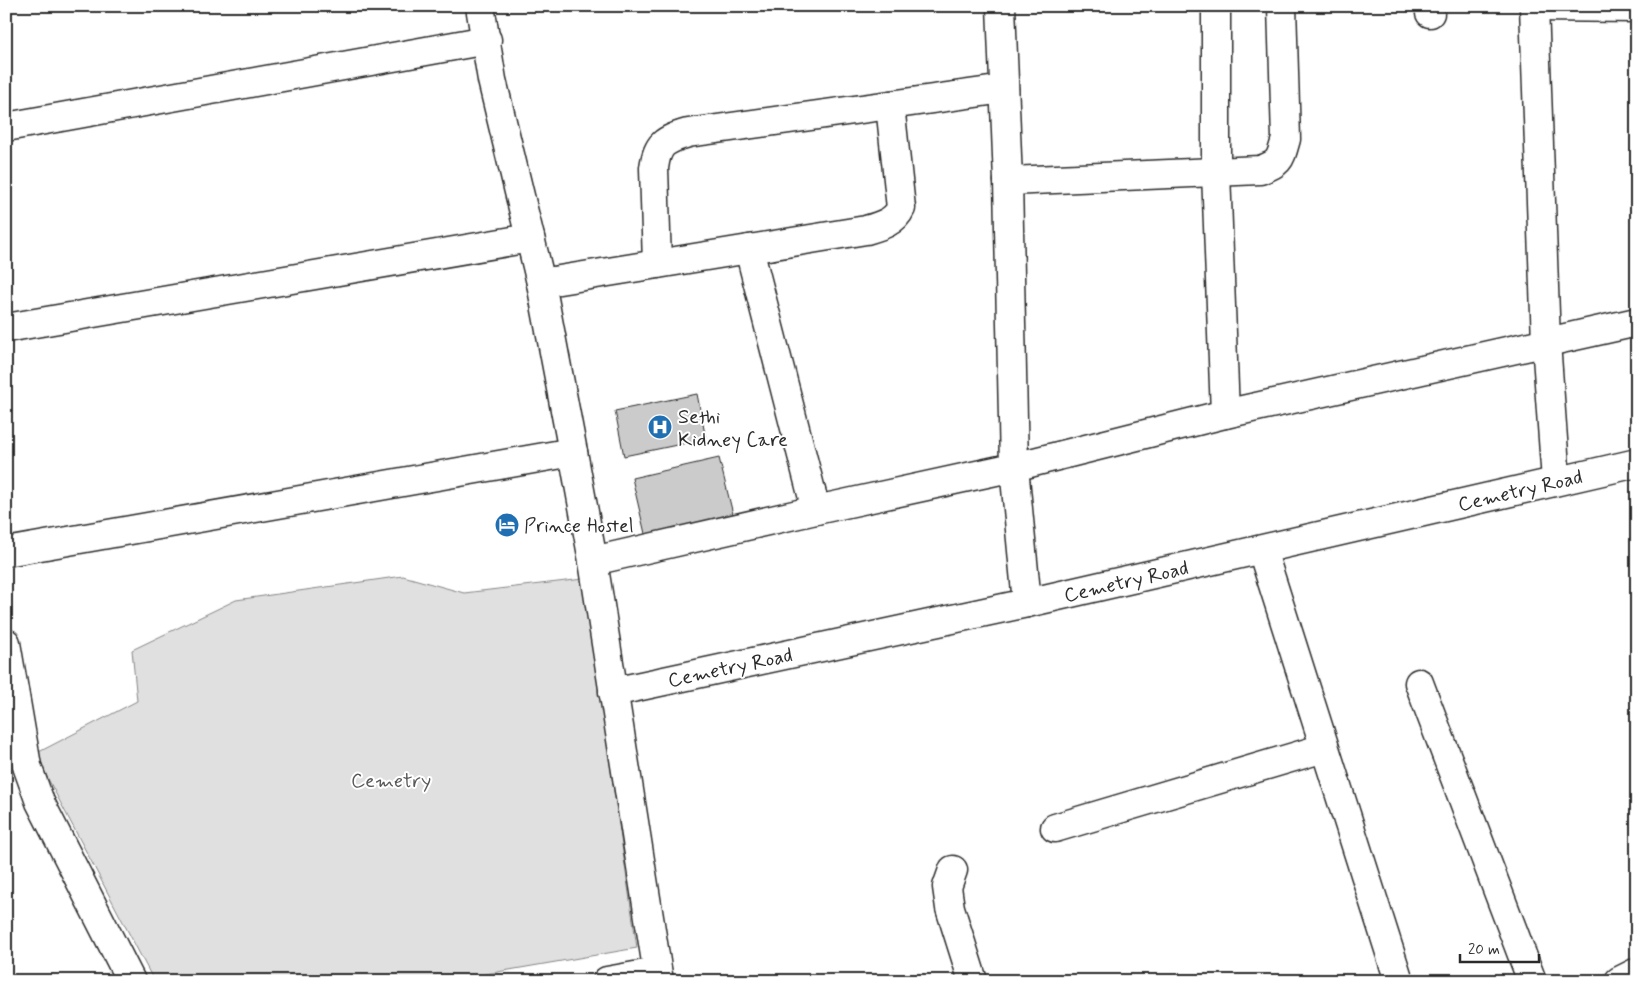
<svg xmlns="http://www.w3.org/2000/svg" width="1643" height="987" font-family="Mynerve,sans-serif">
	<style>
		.green { fill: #e0e0e0; stroke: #868686 }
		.building { fill: #cbcbcb; stroke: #2b2b2b }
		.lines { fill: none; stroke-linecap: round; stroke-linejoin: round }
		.minor-casing { stroke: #2b2b2b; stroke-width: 31 }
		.minor { stroke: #fff; stroke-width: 28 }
		.labels { text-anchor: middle; stroke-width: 4; stroke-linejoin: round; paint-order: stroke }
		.poi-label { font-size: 20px; fill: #2b2b2b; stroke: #fff; text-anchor: start }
		.street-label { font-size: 20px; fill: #2b2b2b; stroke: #fff }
		.park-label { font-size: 20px; fill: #585858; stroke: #fff }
	</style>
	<rect width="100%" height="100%" fill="#fff"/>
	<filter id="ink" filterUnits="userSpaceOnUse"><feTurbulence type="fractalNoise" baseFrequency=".02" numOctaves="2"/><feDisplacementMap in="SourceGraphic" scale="10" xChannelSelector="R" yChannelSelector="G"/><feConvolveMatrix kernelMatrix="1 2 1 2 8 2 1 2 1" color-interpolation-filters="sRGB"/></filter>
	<g filter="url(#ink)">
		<polygon class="green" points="403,576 464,593 583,579 637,948 445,981 154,981 35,754 137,701 132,650 236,600"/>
		<g class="building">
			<polygon points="697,394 706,439 624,456 615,411"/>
			<polygon points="719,458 734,518 646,538 632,478"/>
		</g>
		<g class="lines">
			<defs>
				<g id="minor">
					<polyline points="480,6 492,80 541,283 573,452 593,561 659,981"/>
					<polyline points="1001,6 1008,181 1014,467 1027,603"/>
					<polyline points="1216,6 1216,172 1225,414"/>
					<polyline points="1430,6 1430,13"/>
					<polyline points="1534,6 1546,342 1556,481"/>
					<polyline points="1534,7 1637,8"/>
					<polyline points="6,127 487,40"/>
					<path d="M1008 181 1260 170C1281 163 1280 159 1286 139L1282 6"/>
					<polyline points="749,249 816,510"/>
					<path d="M657 264 654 168C657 144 664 140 688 133L890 105"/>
					<path d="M541 283 866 230C880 226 895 222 901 208L890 105 1004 89"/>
					<polyline points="6,328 530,238"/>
					<polyline points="1262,550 1399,981"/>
					<polyline points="6,552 573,452"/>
					<polyline points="593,561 816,510 1014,467 1225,414 1637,322"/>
					<polyline points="6,643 27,766 40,802 131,981"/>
					<polyline points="1419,683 1532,981"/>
					<polyline points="613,692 1027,603 1637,463"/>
					<polyline points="1055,828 1324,748"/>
					<polyline points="953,870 947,887 950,908 973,981"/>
					<polyline points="607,981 657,972"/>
					<polyline points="1619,981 1637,972"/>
				</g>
			</defs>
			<use href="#minor" class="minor-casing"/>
			<use href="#minor" class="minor"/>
		</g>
	</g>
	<defs>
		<symbol id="hospital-disc" viewBox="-11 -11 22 22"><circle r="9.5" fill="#1f6fb2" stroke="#fff"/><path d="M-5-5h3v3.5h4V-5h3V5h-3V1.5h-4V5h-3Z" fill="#fff"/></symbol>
		<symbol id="hotel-disc" viewBox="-11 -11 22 22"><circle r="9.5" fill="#1f6fb2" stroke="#fff"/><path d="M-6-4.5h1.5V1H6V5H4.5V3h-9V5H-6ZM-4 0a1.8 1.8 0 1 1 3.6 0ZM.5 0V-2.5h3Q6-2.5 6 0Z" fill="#fff"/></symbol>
	</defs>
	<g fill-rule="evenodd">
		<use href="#hospital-disc" x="646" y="413" width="28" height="28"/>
		<use href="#hotel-disc" x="493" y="511" width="28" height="28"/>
	</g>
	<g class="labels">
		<g class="poi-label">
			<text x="678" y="423">Sethi<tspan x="678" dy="23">Kidney Care</tspan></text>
			<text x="524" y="532">Prince Hostel</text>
		</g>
		<g class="street-label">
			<text transform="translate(1520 490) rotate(-13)" y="7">Cemetry Road</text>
			<text transform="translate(1126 581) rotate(-13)" y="7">Cemetry Road</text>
			<text transform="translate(730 667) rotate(-12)" y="7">Cemetry Road</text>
		</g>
		<g class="park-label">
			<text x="391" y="787">Cemetry</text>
		</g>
	</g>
	<rect width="1643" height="987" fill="none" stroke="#fff" stroke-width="25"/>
	<rect x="12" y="12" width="1618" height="962" fill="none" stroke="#2b2b2b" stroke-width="2" filter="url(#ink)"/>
	<path d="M1460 954v8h79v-8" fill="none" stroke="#2b2b2b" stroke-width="2.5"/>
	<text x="1468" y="954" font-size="15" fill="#2b2b2b" stroke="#ffffff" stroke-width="4" paint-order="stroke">20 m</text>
</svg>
